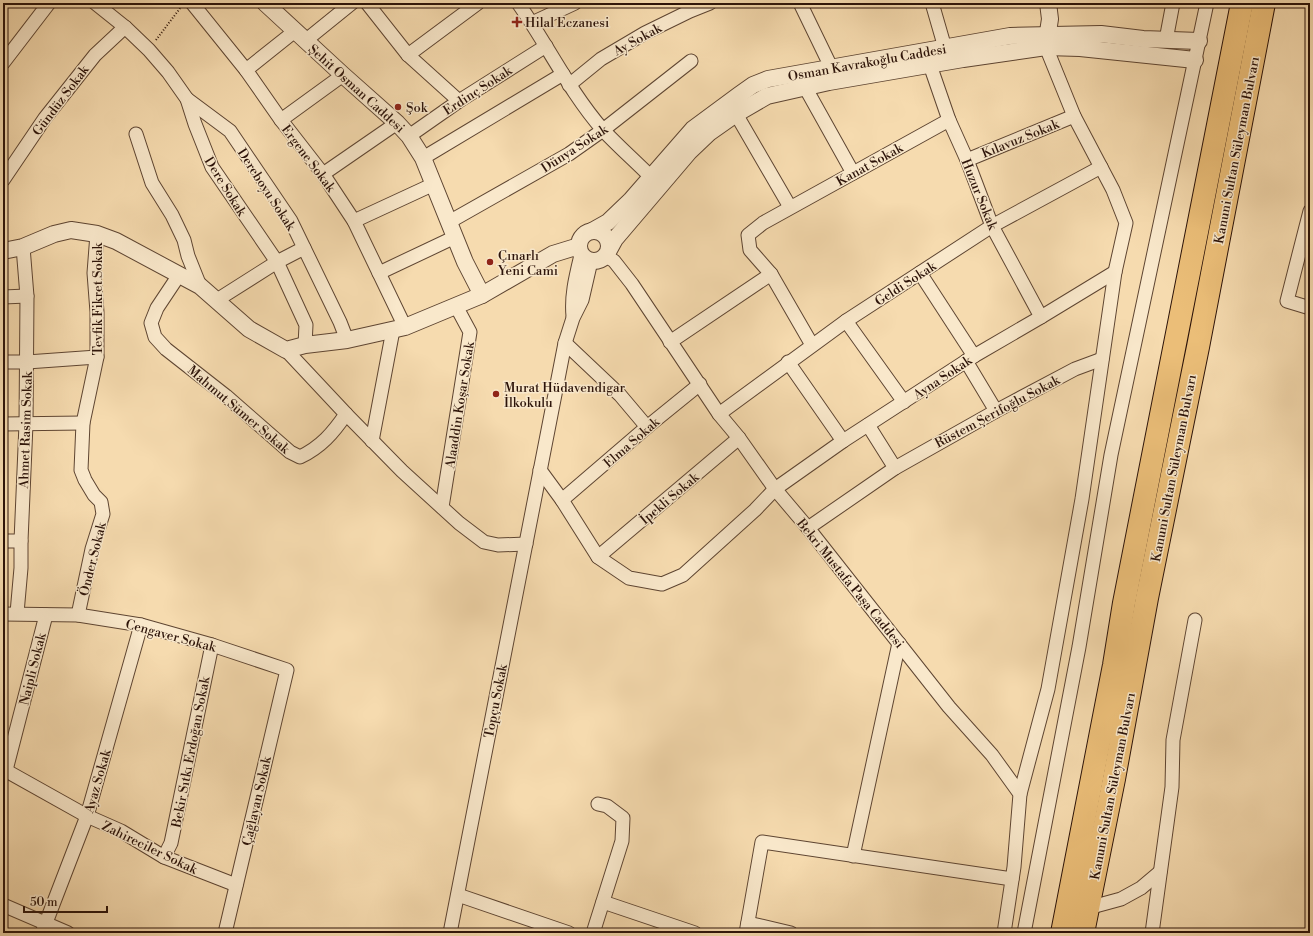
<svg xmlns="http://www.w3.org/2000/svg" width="1313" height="936" font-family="'Libre Bodoni',serif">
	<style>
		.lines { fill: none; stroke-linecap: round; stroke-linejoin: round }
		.minor-casing { stroke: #5e4532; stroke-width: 15 }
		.tertiary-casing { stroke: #5e4532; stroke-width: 18 }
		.trunk-casing { stroke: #2c1309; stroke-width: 24 }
		.path { stroke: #2c1309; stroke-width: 2; stroke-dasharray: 1 2; stroke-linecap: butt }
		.minor { stroke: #f9e8cb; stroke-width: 13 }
		.tertiary { stroke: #f9e8cb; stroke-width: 16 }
		.trunk { stroke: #ebbe78; stroke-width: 22 }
		.poi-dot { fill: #8f2418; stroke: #f9e8cb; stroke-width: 1.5 }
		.labels { text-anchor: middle; stroke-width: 3; stroke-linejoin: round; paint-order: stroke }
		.poi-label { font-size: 13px; fill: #2c1309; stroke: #f9e8cb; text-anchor: start }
		.street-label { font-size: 13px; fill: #2c1309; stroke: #f9e8cb }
	</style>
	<rect width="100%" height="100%" fill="#f6dbaf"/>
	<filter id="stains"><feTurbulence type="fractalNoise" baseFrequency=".005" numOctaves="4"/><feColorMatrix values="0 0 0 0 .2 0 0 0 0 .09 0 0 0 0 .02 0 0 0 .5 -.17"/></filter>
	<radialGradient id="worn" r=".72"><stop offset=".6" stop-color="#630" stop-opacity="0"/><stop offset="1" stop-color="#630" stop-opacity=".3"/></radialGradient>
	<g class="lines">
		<defs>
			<g id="minor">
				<polyline points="95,3 125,27 149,50 168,72 187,99 195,124 212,167 277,262 306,325 305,345"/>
				<polyline points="192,3 246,70 281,120 323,174 354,221 405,327"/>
				<polyline points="367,3 408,55 459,101"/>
				<path d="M518 3C547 44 569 91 603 130 618 146 635 161 651 177"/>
				<polyline points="800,3 831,67"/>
				<polyline points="932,3 945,48"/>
				<polyline points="532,23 575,3"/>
				<polyline points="1166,40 1173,3"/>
				<polyline points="305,41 352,3"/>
				<polyline points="408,55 478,3"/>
				<polyline points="3,63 49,3"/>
				<polyline points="930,65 949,120 967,160 992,226 1041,317"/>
				<polyline points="246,70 295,31"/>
				<polyline points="569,85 601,59 645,33 690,11 710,3"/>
				<polyline points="805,87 853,173"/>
				<polyline points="187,99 230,131 291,221 340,322 347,340"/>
				<polyline points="736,114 790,207"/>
				<polyline points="281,120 343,75"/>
				<polyline points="136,134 152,183 172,215 184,240 188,256 200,286"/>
				<polyline points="409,136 459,101 546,46"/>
				<polyline points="423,158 563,74"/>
				<polyline points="967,160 1074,116"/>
				<polyline points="323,174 397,123"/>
				<polyline points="3,180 45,118 95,55 125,27"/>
				<polyline points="1310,211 1287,301 1310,308"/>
				<polyline points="354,221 434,184"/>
				<polyline points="449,222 569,154 603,130 691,61"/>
				<polyline points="606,256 614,261 632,284 719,414 739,438 775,489 808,528 949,707 992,755 1020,794 1014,867 1004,933"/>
				<polyline points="379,273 455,237"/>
				<polyline points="920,273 974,356"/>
				<path d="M179 275 157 308 151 323 155 337 166 349 226 396 290 452 300 457C321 447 333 433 346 414L286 350"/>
				<polyline points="3,297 27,296"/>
				<polyline points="217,300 277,262 304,248"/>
				<path d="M573 316C571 295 576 276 581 255"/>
				<polyline points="846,321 904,402"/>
				<polyline points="670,342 771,274"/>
				<polyline points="565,343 620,395 647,427"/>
				<polyline points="812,345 771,274 750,250 748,235 763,223 949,120"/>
				<polyline points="966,361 996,411"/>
				<polyline points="3,362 27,362 97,357"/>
				<polyline points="788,362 843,441"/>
				<polyline points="346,414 402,471 459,523 484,542 498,545 526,544"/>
				<polyline points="719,414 846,321 992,226 1101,167"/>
				<polyline points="3,424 83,423"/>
				<polyline points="868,425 895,468"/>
				<polyline points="372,441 393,330"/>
				<polyline points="540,470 562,500 598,557 629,578 662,584 683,575 755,510 775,489 843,441 974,356 1041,317 1115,272"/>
				<polyline points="562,500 647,427 700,384"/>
				<polyline points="442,507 470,332 456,306"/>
				<polyline points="808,528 895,468 996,411 1075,369 1102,359"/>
				<polyline points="3,541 21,541"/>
				<polyline points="598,557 739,438"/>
				<polyline points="17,613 21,568 21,541 26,424 27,296 23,247"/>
				<polyline points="3,614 78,615 141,625 212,645 287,670 225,933"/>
				<polyline points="78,615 92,549 103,514 101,502 94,495 85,480 81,470 83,423 97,357 97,312 94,273 97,234"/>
				<polyline points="3,769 87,816 121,831 164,857 236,885"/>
				<polyline points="6,770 46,615"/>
				<polyline points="1020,794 1048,689 1082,499 1115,272 1126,223 1113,190 1074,116 1046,47"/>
				<polyline points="853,856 899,643"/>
				<polyline points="164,857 171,843 212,645"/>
				<polyline points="458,895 569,933"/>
				<polyline points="603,902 695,933"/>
				<polyline points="3,905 68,933"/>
				<polyline points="1088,908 1121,899 1141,888 1160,872"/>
				<polyline points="748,923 791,933"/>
				<polyline points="42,933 87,816 141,625"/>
				<polyline points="450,933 565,343 573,318 582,300 591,261"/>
				<polyline points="593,933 622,841 623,818 607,806 598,804"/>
				<polyline points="746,933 762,842 1012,879"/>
				<polyline points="1024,933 1079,647 1111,455 1207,3"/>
				<polyline points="1152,933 1172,787 1173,740 1195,620"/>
			</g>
			<g id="tertiary">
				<polyline points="265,3 343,75 397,123 409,136 423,158 465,262 482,295"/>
				<polyline points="1046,45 1050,19 1048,3"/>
				<circle cx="594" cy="246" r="15"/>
				<polyline points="592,231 608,222 631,200 693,129 739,95 753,85 768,79 1010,36 1101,34 1143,39 1199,41"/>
				<polyline points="609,250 615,239 689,152 709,133 736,114 767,96 829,82 963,59 1046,47 1080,48 1195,60"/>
				<polyline points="3,251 23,247 54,234 71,230 97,234 116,241 200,286 249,329 286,350 305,345 347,340 405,327 482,295 553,254 579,246"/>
			</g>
			<g id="trunk">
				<polyline points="1062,933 1114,665 1124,603 1242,3"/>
				<polyline points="1083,933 1114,779 1147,598 1198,347 1264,3"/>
			</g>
		</defs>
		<use href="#minor" class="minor-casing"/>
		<use href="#tertiary" class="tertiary-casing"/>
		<use href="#trunk" class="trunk-casing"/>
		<polyline class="path" points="156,40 181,7"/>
		<use href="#minor" class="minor"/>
		<use href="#tertiary" class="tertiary"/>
		<use href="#trunk" class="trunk"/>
	</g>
	<g class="poi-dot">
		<path d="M515 16h4v4h4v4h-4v4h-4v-4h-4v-4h4z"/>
		<circle cx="398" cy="107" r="4"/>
		<circle cx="490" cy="262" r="4"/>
		<circle cx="496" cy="394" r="4"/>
	</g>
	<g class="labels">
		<g class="poi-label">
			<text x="525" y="27">Hilal Eczanesi</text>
			<text x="406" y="112">Şok</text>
			<text x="498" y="260">Çınarlı<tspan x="498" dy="15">Yeni Cami</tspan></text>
			<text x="504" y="392">Murat Hüdavendigar<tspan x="504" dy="15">İlkokulu</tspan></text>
		</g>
		<g class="street-label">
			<text transform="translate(637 39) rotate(-29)" y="5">Ay Sokak</text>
			<text transform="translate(867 62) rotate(-10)" y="5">Osman Kavrakoğlu Caddesi</text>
			<text transform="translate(357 88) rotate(42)" y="5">Şehit Osman Caddesi</text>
			<text transform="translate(477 90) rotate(-33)" y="5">Erdinç Sokak</text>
			<text transform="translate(60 100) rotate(-53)" y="5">Gündüz Sokak</text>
			<text transform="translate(1020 138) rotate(-22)" y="5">Kılavuz Sokak</text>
			<text transform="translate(574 148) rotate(-33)" y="5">Dünya Sokak</text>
			<text transform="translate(1236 150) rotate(-79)" y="5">Kanuni Sultan Süleyman Bulvarı</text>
			<text transform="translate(309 158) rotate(53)" y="5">Ergene Sokak</text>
			<text transform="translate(869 164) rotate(-29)" y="5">Kanat Sokak</text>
			<text transform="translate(226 186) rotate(58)" y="5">Dere Sokak</text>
			<text transform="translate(267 189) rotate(57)" y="5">Dereboyu Sokak</text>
			<text transform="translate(980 194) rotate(68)" y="5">Huzur Sokak</text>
			<text transform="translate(905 283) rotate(-33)" y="5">Geldi Sokak</text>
			<text transform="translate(97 299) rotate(-90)" y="5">Tevfik Fikret Sokak</text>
			<text transform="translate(942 377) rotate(-34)" y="5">Ayna Sokak</text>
			<text transform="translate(459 405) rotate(-81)" y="5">Alaaddin Koşar Sokak</text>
			<text transform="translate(239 409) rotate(40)" y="5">Mahmut Sümer Sokak</text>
			<text transform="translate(997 411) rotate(-28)" y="5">Rüstem Şerifoğlu Sokak</text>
			<text transform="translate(25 430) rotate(-88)" y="5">Ahmet Rasim Sokak</text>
			<text transform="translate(631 442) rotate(-41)" y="5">Elma Sokak</text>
			<text transform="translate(1173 468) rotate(-79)" y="5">Kanuni Sultan Süleyman Bulvarı</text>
			<text transform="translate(669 498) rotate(-40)" y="5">İpekli Sokak</text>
			<text transform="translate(92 559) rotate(-76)" y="5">Önder Sokak</text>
			<text transform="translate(851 583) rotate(51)" y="5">Bekri Mustafa Paşa Caddesi</text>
			<text transform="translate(171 635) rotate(15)" y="5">Cengaver Sokak</text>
			<text transform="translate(32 669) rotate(-76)" y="5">Naipli Sokak</text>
			<text transform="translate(495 701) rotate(-79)" y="5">Topçu Sokak</text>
			<text transform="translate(190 752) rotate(-79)" y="5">Bekir Sıtkı Erdoğan Sokak</text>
			<text transform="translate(97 781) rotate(-74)" y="5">Ayaz Sokak</text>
			<text transform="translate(1112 786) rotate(-79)" y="5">Kanuni Sultan Süleyman Bulvarı</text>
			<text transform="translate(256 801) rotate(-77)" y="5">Çağlayan Sokak</text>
			<text transform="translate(150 847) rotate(26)" y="5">Zahireciler Sokak</text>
		</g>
	</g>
	<rect width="1313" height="936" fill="none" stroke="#f6dbaf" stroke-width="16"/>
	<rect x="4" y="4" width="1305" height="928" fill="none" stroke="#2c1309" stroke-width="2"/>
	<rect x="8" y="8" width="1297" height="920" fill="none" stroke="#2c1309"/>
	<path d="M24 906v6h83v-6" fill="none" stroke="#2c1309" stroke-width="2"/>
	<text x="30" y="906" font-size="12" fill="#2c1309" stroke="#f9e8cb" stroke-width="3" paint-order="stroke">50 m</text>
	<rect width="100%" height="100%" filter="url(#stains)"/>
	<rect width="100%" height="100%" fill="url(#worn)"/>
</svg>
